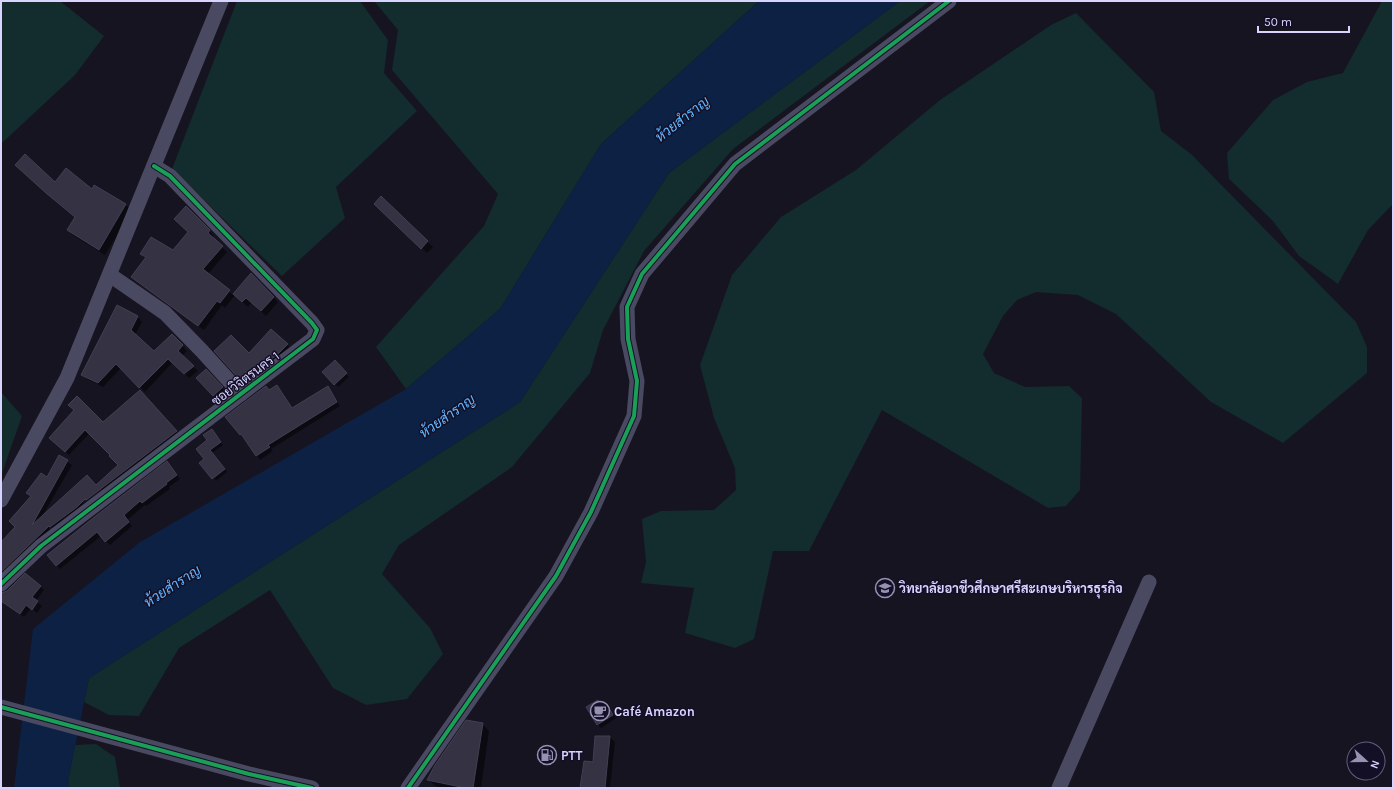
<svg xmlns="http://www.w3.org/2000/svg" width="1394" height="789" font-family="Karla,Sarabun,sans-serif">
	<style>
		.green { fill: #132c2d }
		.water { fill: #0d2144 }
		.shadow { fill: #0007; fill-rule: evenodd }
		.building { fill: #343243; stroke: #433f54 }
		.lines { fill: none; stroke-linecap: round; stroke-linejoin: round }
		.minor { stroke: #4a4962; stroke-width: 15 }
		.cycleway-casing { stroke: #130f26; stroke-width: 6 }
		.cycleway { stroke: #1a9f57; stroke-width: 4 }
		.labels { text-anchor: middle; stroke-width: 3; stroke-linejoin: round; paint-order: stroke }
		.street-label { font-size: 13px; fill: #d9d4ff; stroke: #130f26 }
		.poi-label { font-size: 13px; font-weight: bold; fill: #d9d4ff; stroke: #130f26; text-anchor: start }
		.water-label { font-size: 14px; font-style: italic; fill: #62b6ff; stroke: #130f26 }
	</style>
	<rect width="100%" height="100%" fill="#161421"/>
	<g class="green">
		<polygon points="1,1 60,1 104,36 75,75 3,142 1,140"/>
		<polygon points="237,1 360,1 388,40 384,73 417,111 336,187 345,218 282,276 172,169"/>
		<polygon points="374,1 759,1 601,144 500,309 406,389 376,347 484,226 498,194 392,70 398,30"/>
		<polygon points="900,1 930,1 733,149 644,251 603,330 590,373 512,467 399,545 382,574 430,628 443,654 407,699 366,705 333,688 270,590 179,648 139,716 109,715 84,702 89,678 520,402 669,173"/>
		<polygon points="1382,1 1393,1 1393,204 1368,230 1338,284 1299,256 1273,221 1229,179 1227,153 1273,100 1307,82 1343,73"/>
		<polygon points="1076,13 1154,92 1161,131 1191,154 1356,322 1367,347 1367,373 1283,443 1211,402 1116,314 1078,295 1036,292 1017,300 1003,316 983,354 994,373 1025,387 1069,386 1082,398 1080,490 1066,506 1048,508 882,410 809,551 773,551 754,639 735,648 685,633 694,588 641,583 646,562 642,519 661,511 714,510 736,490 735,468 714,418 700,365 732,275 781,217 856,170 940,100 1051,25"/>
		<polygon points="1,392 22,416 1,476"/>
		<polygon points="96,744 115,757 120,788 69,788 68,781 75,745"/>
	</g>
	<polygon class="water" points="759,1 900,1 669,173 520,402 89,678 68,781 69,788 14,788 33,629 140,542 406,389 500,309 601,144"/>
	<g class="shadow">
		<polygon points="23,171 55,183 92,191 95,186 126,205 132,211 105,255 74,236 68,230 76,218 53,199"/>
		<polygon points="381,198 433,247 427,253 375,204"/>
		<polygon points="186,207 214,236 212,238 227,252 208,274 233,295 251,275 278,302 266,316 252,302 248,307 235,295 225,308 222,305 204,330 137,282 132,277 146,258 142,254 173,251 189,232"/>
		<polygon points="117,306 138,317 142,322 135,335 154,353 172,335 187,351 182,356 198,371 189,378 173,362 145,392 121,368 103,387 87,379 83,374"/>
		<polygon points="287,344 290,348 246,384 243,381"/>
		<polygon points="335,362 349,377 338,387 324,372"/>
		<polygon points="206,370 225,391 217,399 198,379"/>
		<polygon points="277,386 281,390 293,409 328,388 340,406 271,449 273,451 260,460 240,434 266,387 270,390"/>
		<path d="M143 395 180 436 55 531 46 522 45 523 52 531 1 579V543L16 527 32 497 28 493 47 479 60 457 72 465 43 515 96 486 119 465 112 455 89 434 69 455 50 438 103 423ZM101 488 102 490 83 504 82 502Z"/>
		<polygon points="214,433 223,445 212,453 227,472 216,481 200,463 206,459"/>
		<polygon points="171,466 180,479 169,487 170,489 146,506 145,505 127,520 132,526 110,545 101,536 60,569 56,565"/>
		<polygon points="40,586 44,590 36,601 42,606 37,613 31,608 24,617 1,601 1,594"/>
		<polygon points="598,702 603,708 607,705 616,718 601,728 597,724"/>
		<polygon points="482,724 489,731 481,788 443,788 435,786 428,779"/>
		<polygon points="596,737 610,737 615,742 610,788 581,788 594,763"/>
	</g>
	<g class="building">
		<polygon points="25,154 55,182 66,168 92,189 94,185 126,204 99,250 67,230 75,217 46,193 15,165"/>
		<polygon points="381,196 428,241 421,249 374,204"/>
		<polygon points="186,206 210,230 208,233 223,246 203,269 230,290 220,303 217,301 198,326 131,277 146,257 140,254 151,237 173,250 188,232 174,219"/>
		<polygon points="251,273 274,297 261,311 246,298 242,302 233,294"/>
		<polygon points="117,305 138,316 131,330 154,351 172,334 183,345 178,351 194,366 184,374 168,359 139,388 116,364 98,383 81,375"/>
		<polygon points="271,329 288,344 278,354 242,382 214,351 231,335 249,353"/>
		<polygon points="335,360 347,373 334,385 322,372"/>
		<polygon points="206,369 223,387 213,396 196,378"/>
		<polygon points="277,385 292,408 328,386 337,402 268,445 270,447 256,456 241,434 240,435 225,417 266,386 269,390"/>
		<polygon points="140,390 177,431 86,500 85,499 77,507 50,527 49,526 1,572 1,542 15,527 9,521 31,496 26,493 41,473 47,477 59,455 68,460 32,525 87,475 96,485 118,465 109,456 110,455 85,430 65,452 49,438 74,410 68,405 77,396 103,422"/>
		<polygon points="212,429 221,442 210,450 225,469 212,479 199,463 204,459 196,449 207,440 203,435"/>
		<polygon points="167,461 177,475 166,483 167,484 142,503 140,501 124,515 129,522 105,542 97,532 56,566 47,555 97,515"/>
		<polygon points="25,573 41,586 32,597 38,601 32,610 26,605 20,614 1,601 1,593 7,591"/>
		<polygon points="598,700 602,707 607,704 613,715 597,725 586,707"/>
		<polygon points="466,720 483,723 473,788 466,788 427,780 435,765"/>
		<polygon points="595,736 610,736 605,788 580,788 584,761 593,762"/>
	</g>
	<g class="lines">
		<g class="minor">
			<polyline points="110,275 165,313 202,351 241,394"/>
			<polyline points="1,500 67,378 221,1"/>
			<polyline points="1,584 41,546 313,339 317,330 312,323 170,176 154,166"/>
			<polyline points="1,707 249,774 312,788"/>
			<polyline points="408,788 556,576 591,512 634,416 637,381 628,339 627,307 642,274 735,164 949,1"/>
			<polyline points="1059,788 1149,582"/>
		</g>
		<defs>
			<g id="cycleway">
				<polyline points="1,584 41,546 313,339 317,330 312,323 170,176 154,166"/>
				<polyline points="1,707 249,774 312,788"/>
				<polyline points="408,788 556,576 591,512 634,416 637,381 628,339 627,307 642,274 735,164 949,1"/>
			</g>
		</defs>
		<use href="#cycleway" class="cycleway-casing"/>
		<use href="#cycleway" class="cycleway"/>
	</g>
	<defs>
		<symbol id="university-ring" viewBox="-11 -11 22 22"><circle r="9.5" fill="#130f26" stroke="#9591b1" stroke-width="1.5"/><path d="M0-5L7-2L0 1L-7-2ZM-4 1L0 2.5L4 1V4Q0 6-4 4Z" fill="#9591b1"/></symbol>
		<symbol id="cafe-ring" viewBox="-11 -11 22 22"><circle r="9.5" fill="#130f26" stroke="#9591b1" stroke-width="1.5"/><path d="M-5.5-4.5H6V0H3Q3 3.5 0 3.5H-2.5Q-5.5 3.5-5.5 0ZM3-3.2v2h1.7v-2ZM-6 4.5H4V6H-6Z" fill="#9591b1"/></symbol>
		<symbol id="fuel-ring" viewBox="-11 -11 22 22"><circle r="9.5" fill="#130f26" stroke="#9591b1" stroke-width="1.5"/><path d="M-5.5-6h7V0h2V4h1.3V-2.5L3-4.5l.8-.8L6-3V5H2.5V1h-1V6h-7ZM-4.2-4.7v3.2H.2V-4.7Z" fill="#9591b1"/></symbol>
	</defs>
	<g fill-rule="evenodd">
		<use href="#university-ring" x="874" y="577" width="22" height="22"/>
		<use href="#cafe-ring" x="589" y="700" width="22" height="22"/>
		<use href="#fuel-ring" x="536" y="744" width="22" height="22"/>
	</g>
	<g class="labels">
		<g class="street-label">
			<text transform="translate(245 378) rotate(-37)" y="5">ซอยวิจิตรนคร 1</text>
		</g>
		<g class="poi-label">
			<text x="899" y="593">วิทยาลัยอาชีวศึกษาศรีสะเกษบริหารธุรกิจ</text>
			<text x="614" y="716">Café Amazon</text>
			<text x="561" y="760">PTT</text>
		</g>
		<g class="water-label">
			<text transform="translate(682 119) rotate(-38)" y="5">ห้วยสำราญ</text>
			<text transform="translate(447 416) rotate(-35)" y="5">ห้วยสำราญ</text>
			<text transform="translate(172 586) rotate(-33)" y="5">ห้วยสำราญ</text>
		</g>
	</g>
	<rect width="1394" height="789" fill="none" stroke="#d9d4ff" stroke-width="4"/>
	<g transform="translate(1366 761) rotate(111)"><circle r="19" fill="#130f26" stroke="#625e7d"/>
	<path d="M0-3L7 15L0 10L-7 15Z" fill="#9591b1"/>
	<text y="-6" font-size="11" font-weight="bold" text-anchor="middle" fill="#d9d4ff">N</text>
	</g>
	<path d="M1258 26v6h91v-6" fill="none" stroke="#d9d4ff" stroke-width="2"/>
	<text x="1264" y="26" font-size="12" fill="#d9d4ff" stroke="#130f26" stroke-width="3" paint-order="stroke">50 m</text>
</svg>
